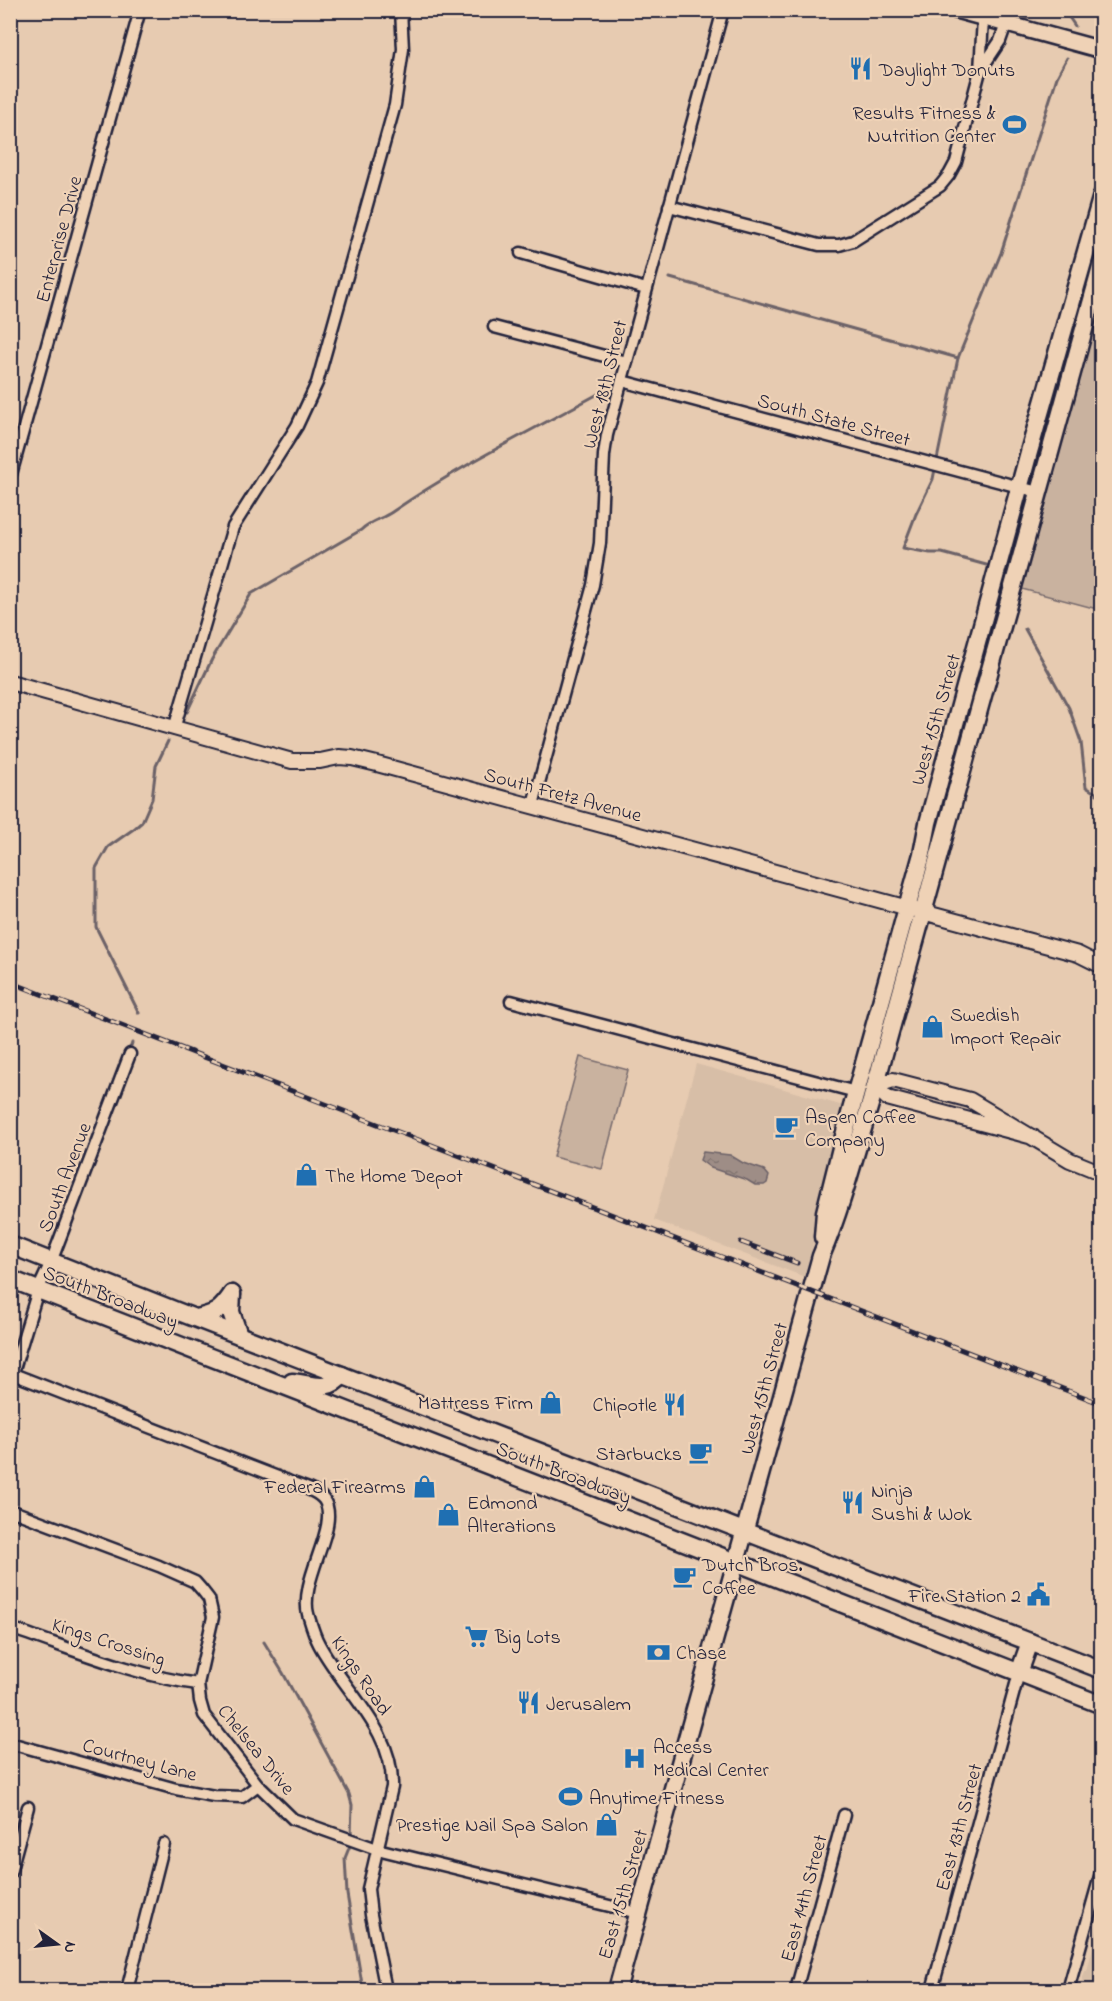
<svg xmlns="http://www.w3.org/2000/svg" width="1112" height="2001" font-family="'Indie Flower',sans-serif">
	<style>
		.built { fill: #d7bea7 }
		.green { fill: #c9b29f; stroke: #766a6d; stroke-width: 1.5 }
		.water { fill: url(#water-ripples); stroke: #6c6268; stroke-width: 1.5 }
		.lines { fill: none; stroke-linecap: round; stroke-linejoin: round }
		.stream { stroke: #6c6268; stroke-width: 3 }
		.minor-casing { stroke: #22223b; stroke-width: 15 }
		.tertiary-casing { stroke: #22223b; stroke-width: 18 }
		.secondary-casing { stroke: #22223b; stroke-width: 20 }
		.primary-casing { stroke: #22223b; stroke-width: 21 }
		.minor { stroke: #efd2b6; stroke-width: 10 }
		.tertiary { stroke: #efd2b6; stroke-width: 14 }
		.secondary { stroke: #efd2b6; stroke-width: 15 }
		.primary { stroke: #efd2b6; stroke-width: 16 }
		.rail-casing { stroke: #22223b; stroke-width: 5 }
		.rail { stroke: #efd2b6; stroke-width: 3; stroke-dasharray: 9; stroke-linecap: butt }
		.labels { text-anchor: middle; stroke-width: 4.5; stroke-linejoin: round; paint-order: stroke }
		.poi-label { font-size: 20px; fill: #22223b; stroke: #efd2b6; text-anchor: start }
		.street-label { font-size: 20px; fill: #22223b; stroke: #efd2b6 }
	</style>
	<defs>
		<pattern id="water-ripples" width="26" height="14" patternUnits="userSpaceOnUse" patternTransform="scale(1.5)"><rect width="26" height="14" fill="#9e8d86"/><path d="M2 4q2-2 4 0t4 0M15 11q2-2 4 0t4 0" fill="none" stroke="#80736f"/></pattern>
	</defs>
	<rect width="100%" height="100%" fill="#e7cbb1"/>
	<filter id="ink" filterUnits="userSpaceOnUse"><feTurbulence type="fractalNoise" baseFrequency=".0167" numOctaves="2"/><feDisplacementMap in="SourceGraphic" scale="12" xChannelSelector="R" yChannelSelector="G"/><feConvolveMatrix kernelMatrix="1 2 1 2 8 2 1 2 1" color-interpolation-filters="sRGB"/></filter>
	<g filter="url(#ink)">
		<g class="built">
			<polygon points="696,1064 847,1107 805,1277 654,1220"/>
			<polygon points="1101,1915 1101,1990 1079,1990 1085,1971 1087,1971"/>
		</g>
		<g class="green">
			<polygon points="1101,291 1101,610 1022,589"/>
			<polygon points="580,1057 628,1070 602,1169 553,1157"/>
		</g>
		<polygon class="water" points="703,1152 730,1155 743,1163 764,1170 769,1176 767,1183 764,1185 755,1185 747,1180 711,1168 700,1160"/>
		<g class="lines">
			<g class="stream">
				<polyline points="1064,10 1075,26"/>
				<polyline points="670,278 958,358"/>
				<polyline points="990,566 942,553 930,553 903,548 916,514 933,479 958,358 1001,253 1057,77 1067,58"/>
				<polyline points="1025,629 1069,708 1081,742 1086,787 1102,797"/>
				<path d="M187 712 212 659 251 594 361 530C370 521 382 519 392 512 457 467 529 432 598 394"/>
				<polyline points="139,1013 96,927 96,868 108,847 135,828 142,822 152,799 156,766 168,741"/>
				<polyline points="129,1052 132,1043"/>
				<polyline points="264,1642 283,1673 349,1794 352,1805 351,1836"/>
				<polyline points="351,1843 345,1858 347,1894 363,1990"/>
			</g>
			<defs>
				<g id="minor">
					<polyline points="980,71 1000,41 1006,24"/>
					<polyline points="669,206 819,245 839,245 853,241 940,186 949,175 956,162 980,71 983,18"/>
					<polyline points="521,253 646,289"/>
					<polyline points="494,327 627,362"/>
					<polyline points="622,381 1038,492"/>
					<polyline points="10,478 140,10"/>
					<polyline points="174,729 233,527 297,426 317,383 395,105 403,49 401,10"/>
					<polyline points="533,805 593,585 600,543 604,455 607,435 723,10"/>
					<polyline points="511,1001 856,1092"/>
					<path d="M13 1374 288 1481C299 1486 317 1490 324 1500 341 1525 299 1579 308 1614 311 1624 314 1635 319 1644 344 1691 394 1730 392 1787L368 1889 371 1915 386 1990"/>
					<polyline points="10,1382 38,1290 51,1262 130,1054"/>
					<polyline points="10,1510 159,1566 195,1582 202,1590 209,1599 213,1617 198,1684 200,1701 204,1715 258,1785 293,1819 377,1849 638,1913"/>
					<path d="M10 1628C70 1648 135 1676 198 1684"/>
					<polyline points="10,1743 176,1789 214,1796 242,1797 258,1785"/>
					<polyline points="10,1873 28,1807"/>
					<polyline points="127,1990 164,1844"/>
					<polyline points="796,1990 844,1815"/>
					<polyline points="932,1990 1019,1673"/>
					<polyline points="1068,1990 1102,1869"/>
				</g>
				<g id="tertiary">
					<polyline points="10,682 292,761 320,761 339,757 352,758 377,764 1015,937 1078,954 1102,966"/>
					<polyline points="1033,1137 887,1098 875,1086 893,1080 970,1100 1070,1160 1102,1173"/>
				</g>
				<polyline id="secondary" points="956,10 1102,50"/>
				<g id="primary">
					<polyline points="823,1237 825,1212 845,1132 922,854 928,823 1029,452 1102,195"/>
					<polyline points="10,1245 174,1310 1102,1670"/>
					<polyline points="10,1279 1102,1705"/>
					<polyline points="232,1294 231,1312 239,1335"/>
					<path d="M196 1318C216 1314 220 1311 232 1294"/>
					<path d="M292 1382C311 1384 329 1393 342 1375"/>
					<polyline points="1019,1673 1030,1642"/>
					<path d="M617 1990 821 1256C842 1206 855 1154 871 1101L1102 264"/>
				</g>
			</defs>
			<use href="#minor" class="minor-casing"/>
			<use href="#tertiary" class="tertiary-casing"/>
			<use href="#secondary" class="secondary-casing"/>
			<use href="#primary" class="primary-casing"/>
			<use href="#minor" class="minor"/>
			<use href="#tertiary" class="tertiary"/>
			<use href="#secondary" class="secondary"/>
			<use href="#primary" class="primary"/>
			<defs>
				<g id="rail">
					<polyline points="10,982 1102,1404"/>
					<polyline points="741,1242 797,1263"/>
				</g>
			</defs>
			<use href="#rail" class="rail-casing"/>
			<use href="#rail" class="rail"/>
		</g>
	</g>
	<defs>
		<symbol id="restaurant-bare" viewBox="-9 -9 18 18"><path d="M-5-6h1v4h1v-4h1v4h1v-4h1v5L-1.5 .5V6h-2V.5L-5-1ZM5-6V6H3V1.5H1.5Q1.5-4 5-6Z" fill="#1f6fb2" stroke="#efd2b6" stroke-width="2.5" paint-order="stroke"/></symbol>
		<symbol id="stadium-bare" viewBox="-9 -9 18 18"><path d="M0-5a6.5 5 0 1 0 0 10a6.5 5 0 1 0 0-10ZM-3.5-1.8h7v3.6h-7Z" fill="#1f6fb2" stroke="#efd2b6" stroke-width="2.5" paint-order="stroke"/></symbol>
		<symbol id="shop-bare" viewBox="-9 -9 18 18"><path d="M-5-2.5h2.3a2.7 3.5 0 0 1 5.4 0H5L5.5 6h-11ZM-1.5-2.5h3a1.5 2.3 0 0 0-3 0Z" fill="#1f6fb2" stroke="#efd2b6" stroke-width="2.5" paint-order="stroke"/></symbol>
		<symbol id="cafe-bare" viewBox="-9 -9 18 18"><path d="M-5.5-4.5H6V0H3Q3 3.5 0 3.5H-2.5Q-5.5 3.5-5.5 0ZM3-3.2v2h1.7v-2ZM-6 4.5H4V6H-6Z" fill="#1f6fb2" stroke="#efd2b6" stroke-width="2.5" paint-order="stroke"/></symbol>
		<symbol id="civic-bare" viewBox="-9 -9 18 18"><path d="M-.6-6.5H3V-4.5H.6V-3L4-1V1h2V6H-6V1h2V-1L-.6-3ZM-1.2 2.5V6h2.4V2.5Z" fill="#1f6fb2" stroke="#efd2b6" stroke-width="2.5" paint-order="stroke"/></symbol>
		<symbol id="supermarket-bare" viewBox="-9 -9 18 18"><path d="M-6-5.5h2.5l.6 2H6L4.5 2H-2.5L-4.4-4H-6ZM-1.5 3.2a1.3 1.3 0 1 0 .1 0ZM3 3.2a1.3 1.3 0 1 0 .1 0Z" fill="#1f6fb2" stroke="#efd2b6" stroke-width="2.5" paint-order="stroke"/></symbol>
		<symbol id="bank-bare" viewBox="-9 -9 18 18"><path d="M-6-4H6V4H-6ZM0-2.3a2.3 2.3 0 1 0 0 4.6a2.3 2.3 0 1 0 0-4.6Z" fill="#1f6fb2" stroke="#efd2b6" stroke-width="2.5" paint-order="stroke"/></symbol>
		<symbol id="hospital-bare" viewBox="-9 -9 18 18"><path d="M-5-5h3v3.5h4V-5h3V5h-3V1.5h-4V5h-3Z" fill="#1f6fb2" stroke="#efd2b6" stroke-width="2.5" paint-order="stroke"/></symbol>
	</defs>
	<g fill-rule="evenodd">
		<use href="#restaurant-bare" x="844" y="52" width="33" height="33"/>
		<use href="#stadium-bare" x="998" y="108" width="33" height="33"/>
		<use href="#shop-bare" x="916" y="1010" width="33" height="33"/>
		<use href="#cafe-bare" x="770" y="1110" width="33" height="33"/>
		<use href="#shop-bare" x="290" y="1158" width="33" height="33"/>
		<use href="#shop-bare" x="534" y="1386" width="33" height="33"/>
		<use href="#restaurant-bare" x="658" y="1388" width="33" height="33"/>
		<use href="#cafe-bare" x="684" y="1436" width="33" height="33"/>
		<use href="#shop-bare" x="408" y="1470" width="33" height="33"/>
		<use href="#restaurant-bare" x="836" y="1486" width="33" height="33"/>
		<use href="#shop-bare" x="432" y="1498" width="33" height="33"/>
		<use href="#cafe-bare" x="668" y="1560" width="33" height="33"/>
		<use href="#civic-bare" x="1022" y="1578" width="33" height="33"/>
		<use href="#supermarket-bare" x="460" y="1620" width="33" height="33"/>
		<use href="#bank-bare" x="642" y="1636" width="33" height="33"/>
		<use href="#restaurant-bare" x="512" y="1686" width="33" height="33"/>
		<use href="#hospital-bare" x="618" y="1742" width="33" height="33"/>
		<use href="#stadium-bare" x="554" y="1780" width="33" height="33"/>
		<use href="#shop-bare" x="590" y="1808" width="33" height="33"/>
	</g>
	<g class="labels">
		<g class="poi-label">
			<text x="879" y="76">Daylight Donuts</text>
			<text x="996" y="119" text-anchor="end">Results Fitness &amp;<tspan x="996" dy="23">Nutrition Center</tspan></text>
			<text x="950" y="1021">Swedish<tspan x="950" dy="23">Import Repair</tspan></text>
			<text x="805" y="1123">Aspen Coffee<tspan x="805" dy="23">Company</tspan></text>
			<text x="325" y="1182">The Home Depot</text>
			<text x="533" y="1409" text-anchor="end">Mattress Firm</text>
			<text x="657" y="1411" text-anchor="end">Chipotle</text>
			<text x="682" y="1460" text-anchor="end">Starbucks</text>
			<text x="406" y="1493" text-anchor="end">Federal Firearms</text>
			<text x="871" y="1497">Ninja<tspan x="871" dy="23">Sushi &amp; Wok</tspan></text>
			<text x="467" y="1509">Edmond<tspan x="467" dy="23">Alterations</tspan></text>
			<text x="702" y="1571">Dutch Bros.<tspan x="702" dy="23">Coffee</tspan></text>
			<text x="1021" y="1602" text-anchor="end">Fire Station 2</text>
			<text x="495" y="1643">Big Lots</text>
			<text x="676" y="1659">Chase</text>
			<text x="546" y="1710">Jerusalem</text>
			<text x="653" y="1753">Access<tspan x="653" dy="23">Medical Center</tspan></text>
			<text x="589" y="1804">Anytime Fitness</text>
			<text x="588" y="1831" text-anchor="end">Prestige Nail Spa Salon</text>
		</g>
		<g class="street-label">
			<text transform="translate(58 239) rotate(-75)" y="7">Enterprise Drive</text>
			<text transform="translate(604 384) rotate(-76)" y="7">West 18th Street</text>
			<text transform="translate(834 419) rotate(15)" y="7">South State Street</text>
			<text transform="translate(935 719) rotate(-74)" y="7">West 15th Street</text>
			<text transform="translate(563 794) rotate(15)" y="7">South Fretz Avenue</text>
			<text transform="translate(64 1177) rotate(-69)" y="7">South Avenue</text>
			<text transform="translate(111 1296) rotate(21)" y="7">South Broadway</text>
			<text transform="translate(763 1388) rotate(-75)" y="7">West 15th Street</text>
			<text transform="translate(564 1472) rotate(21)" y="7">South Broadway</text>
			<text transform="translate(109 1641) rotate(18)" y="7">Kings Crossing</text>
			<text transform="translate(362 1675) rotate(56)" y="7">Kings Road</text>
			<text transform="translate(257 1749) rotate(51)" y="7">Chelsea Drive</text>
			<text transform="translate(140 1759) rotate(15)" y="7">Courtney Lane</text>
			<text transform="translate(958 1827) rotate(-75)" y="7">East 13th Street</text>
			<text transform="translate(622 1894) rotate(-74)" y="7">East 15th Street</text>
			<text transform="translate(803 1898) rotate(-75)" y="7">East 14th Street</text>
		</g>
	</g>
	<rect width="1112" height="2001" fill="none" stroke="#efd2b6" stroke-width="36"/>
	<rect x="18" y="18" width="1076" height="1965" fill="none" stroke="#22223b" stroke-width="2" filter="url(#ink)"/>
	<g transform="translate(57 1944) rotate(105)" stroke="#efd2b6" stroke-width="4.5" paint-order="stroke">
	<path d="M0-4.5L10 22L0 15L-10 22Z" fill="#22223b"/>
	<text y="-9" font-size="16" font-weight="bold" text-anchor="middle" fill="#22223b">N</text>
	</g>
</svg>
